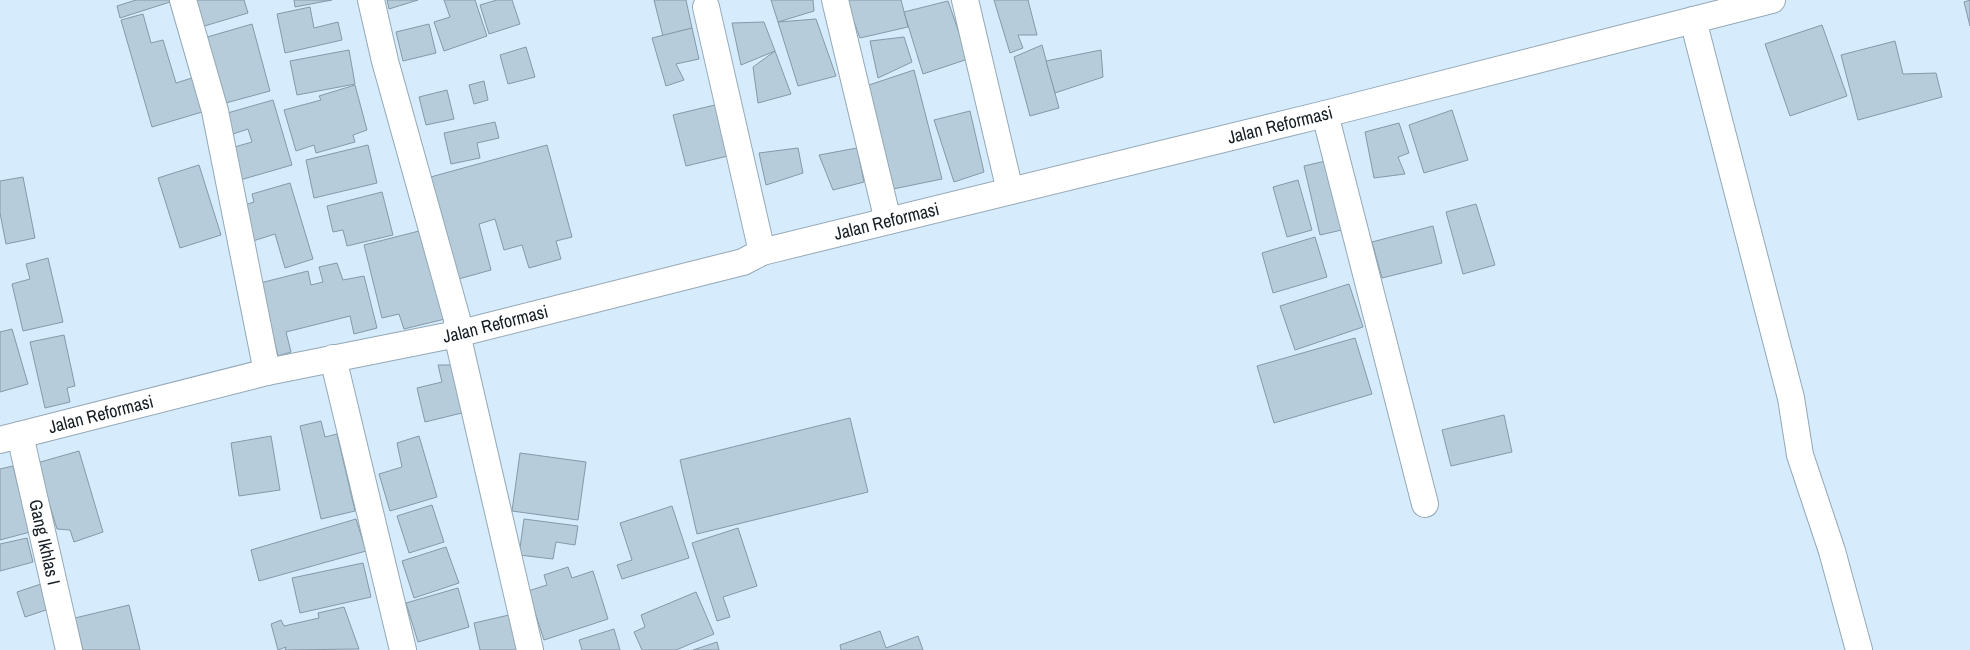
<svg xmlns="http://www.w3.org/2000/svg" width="1970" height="650" font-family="'Archivo Narrow',sans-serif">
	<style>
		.building { fill: #b7ccdb; stroke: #8599a7 }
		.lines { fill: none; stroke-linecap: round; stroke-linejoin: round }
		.minor-casing { stroke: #94a8b6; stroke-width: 28 }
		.minor { stroke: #fff; stroke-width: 26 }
		.labels { text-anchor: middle; stroke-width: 4; stroke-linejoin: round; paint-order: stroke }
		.street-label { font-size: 18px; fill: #161e23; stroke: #fff }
	</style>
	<rect width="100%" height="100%" fill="#d6ebfb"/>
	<g class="building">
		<polygon points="136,0 169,0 170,2 120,18 117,6"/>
		<polygon points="193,0 244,0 248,13 201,27"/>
		<polygon points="294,0 332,0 295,7"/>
		<polygon points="387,0 418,0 389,9"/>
		<polygon points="444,0 475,0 487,36 444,51 434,22 450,17"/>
		<polygon points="497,0 512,0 520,24 489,34 480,5"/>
		<polygon points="654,0 686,0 692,28 663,36"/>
		<polygon points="771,0 813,0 814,11 778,22"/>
		<polygon points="846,0 901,0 908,27 860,38"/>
		<polygon points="994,0 1028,0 1037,35 1018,35 1023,48 1010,53"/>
		<polygon points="1970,0 1970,26 1964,2"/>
		<polygon points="948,1 968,59 923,74 904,12"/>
		<polygon points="310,7 314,28 338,22 342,40 285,53 277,14"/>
		<polygon points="143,14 151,43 163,40 176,83 192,78 202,112 152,127 121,20"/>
		<polygon points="816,19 836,76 798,86 778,22"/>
		<polygon points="764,22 775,51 741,65 732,23"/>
		<polygon points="252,24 270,91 222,104 204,38"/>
		<polygon points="429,24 436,53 403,61 396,32"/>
		<polygon points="1822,25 1847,96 1790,116 1765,44"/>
		<polygon points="692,28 699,59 676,64 684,80 666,86 652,38"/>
		<polygon points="904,37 912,62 878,78 870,41"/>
		<polygon points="1895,41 1903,74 1936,73 1942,97 1858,120 1841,55"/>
		<polygon points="1042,45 1059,108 1030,116 1014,57"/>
		<polygon points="526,47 535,77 508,84 500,55"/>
		<polygon points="349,50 355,84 297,95 290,61"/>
		<polygon points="1101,50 1103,77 1055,93 1046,61"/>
		<polygon points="775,51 791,94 758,103 753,67"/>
		<polygon points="914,70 942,179 893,189 866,86"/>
		<polygon points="484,81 488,100 474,104 469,85"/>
		<polygon points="355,85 367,130 353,135 355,142 316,153 314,145 296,151 284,110 321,100 319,96"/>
		<polygon points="447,90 454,119 426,125 419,97"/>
		<polygon points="273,100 292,165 240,180 231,148 252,142 248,129 230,135 224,114"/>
		<polygon points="719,104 732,155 686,166 673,115"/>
		<polygon points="1452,110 1468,160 1424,173 1409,125"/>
		<polygon points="970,111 984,172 954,182 934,120"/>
		<polygon points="495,122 499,138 477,143 480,158 451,164 444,133"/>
		<polygon points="1399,123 1409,153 1398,157 1405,174 1374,178 1365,132"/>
		<polygon points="368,145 377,183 314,198 306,160"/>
		<polygon points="547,145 572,237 556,241 561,259 529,268 522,245 504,250 495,219 479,224 491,270 455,280 427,178"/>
		<polygon points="798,148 803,173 766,185 759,153"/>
		<polygon points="857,148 864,182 833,190 819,155"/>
		<polygon points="1330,160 1346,229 1320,235 1304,166"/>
		<polygon points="199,165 221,235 180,248 158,178"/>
		<polygon points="23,177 35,238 6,244 0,213 0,181"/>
		<polygon points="1298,180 1312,230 1287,237 1273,187"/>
		<polygon points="290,183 313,259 285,268 275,234 253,241 242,206 254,202 252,194"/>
		<polygon points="382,192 393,235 347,246 343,230 333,232 327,206"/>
		<polygon points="1476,204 1495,265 1463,274 1446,212"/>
		<polygon points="1433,226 1442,263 1382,278 1372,242"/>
		<polygon points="423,230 445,319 404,329 399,314 382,318 364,245"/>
		<polygon points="1315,237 1327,277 1273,293 1262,253"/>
		<polygon points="48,258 63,322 23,331 12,284 30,279 26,264"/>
		<polygon points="337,263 343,280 364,276 377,328 354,334 350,316 286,332 291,352 278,356 260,283 308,271 311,285 323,282 319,267"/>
		<polygon points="1349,284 1363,327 1295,350 1280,306"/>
		<polygon points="12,329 28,384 0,392 0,332"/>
		<polygon points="64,335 75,386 67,388 70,402 45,408 30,342"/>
		<polygon points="1355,338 1372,394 1274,423 1257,366"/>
		<polygon points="438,365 455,365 466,412 425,422 417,388 442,382"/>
		<polygon points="1504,415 1512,452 1451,466 1442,430"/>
		<polygon points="850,418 868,492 697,534 680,460"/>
		<polygon points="321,421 325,437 337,434 355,511 321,519 300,426"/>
		<polygon points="271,436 280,490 239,496 231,443"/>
		<polygon points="419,436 437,497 390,511 379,474 402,467 397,443"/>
		<polygon points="79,451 103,532 74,542 70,530 57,529 37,463"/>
		<polygon points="520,453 586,462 578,520 512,511"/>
		<polygon points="13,466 30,532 0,540 0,469"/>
		<polygon points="432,505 444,542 409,553 397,516"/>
		<polygon points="672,506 689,558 622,579 617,565 632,560 620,523"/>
		<polygon points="356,519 366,551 259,581 251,550"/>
		<polygon points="524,519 578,526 575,545 556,542 553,559 519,555"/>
		<polygon points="738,528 757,586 723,597 730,617 717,621 692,543"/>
		<polygon points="27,538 33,562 0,571 0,544"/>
		<polygon points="446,547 459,583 414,598 402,561"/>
		<polygon points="363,563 371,597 300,613 292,578"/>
		<polygon points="568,567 572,578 593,571 608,619 544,640 528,591 547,585 544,575"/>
		<polygon points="44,583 52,608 25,617 17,592"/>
		<polygon points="458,588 469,627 418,642 406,603"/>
		<polygon points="696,592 714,634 676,650 642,650 634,632 645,627 641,615"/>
		<polygon points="129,605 140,650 83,650 75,618"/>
		<polygon points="344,607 359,649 285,650 286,647 278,650 271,624 281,620 284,626 319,618 318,613"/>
		<polygon points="509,615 518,650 480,650 474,623"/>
		<polygon points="614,629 620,650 582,650 579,640"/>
		<polygon points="880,631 886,648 918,636 923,650 841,650 840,645"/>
		<polygon points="717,642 719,650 693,650"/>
	</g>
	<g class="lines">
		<defs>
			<g id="minor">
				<polyline points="183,0 215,111 267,372"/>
				<polyline points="371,0 385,61 457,319 457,334 530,650"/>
				<polyline points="835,0 888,221"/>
				<polyline points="965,0 1010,191"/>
				<polyline points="706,7 762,252"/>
				<polyline points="1693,20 1791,398 1800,455 1832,551 1859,650"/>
				<polyline points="1325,114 1425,504"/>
				<polyline points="333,358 403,650"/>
				<path id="s1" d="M20 435 69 650"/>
				<path id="s2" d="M0 440 267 372 457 334 743 262 762 252 1325 114 1772 0"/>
			</g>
		</defs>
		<use href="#minor" class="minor-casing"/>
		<use href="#minor" class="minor"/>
	</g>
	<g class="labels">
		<g class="street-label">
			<text dy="6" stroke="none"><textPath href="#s2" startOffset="1319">Jalan Reformasi</textPath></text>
			<text dy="6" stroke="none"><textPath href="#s2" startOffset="914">Jalan Reformasi</textPath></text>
			<text dy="6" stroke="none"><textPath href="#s2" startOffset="509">Jalan Reformasi</textPath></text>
			<text dy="6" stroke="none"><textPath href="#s2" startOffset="104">Jalan Reformasi</textPath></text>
			<text dy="6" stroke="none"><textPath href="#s1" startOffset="110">Gang Ikhlas I</textPath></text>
		</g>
	</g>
</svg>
